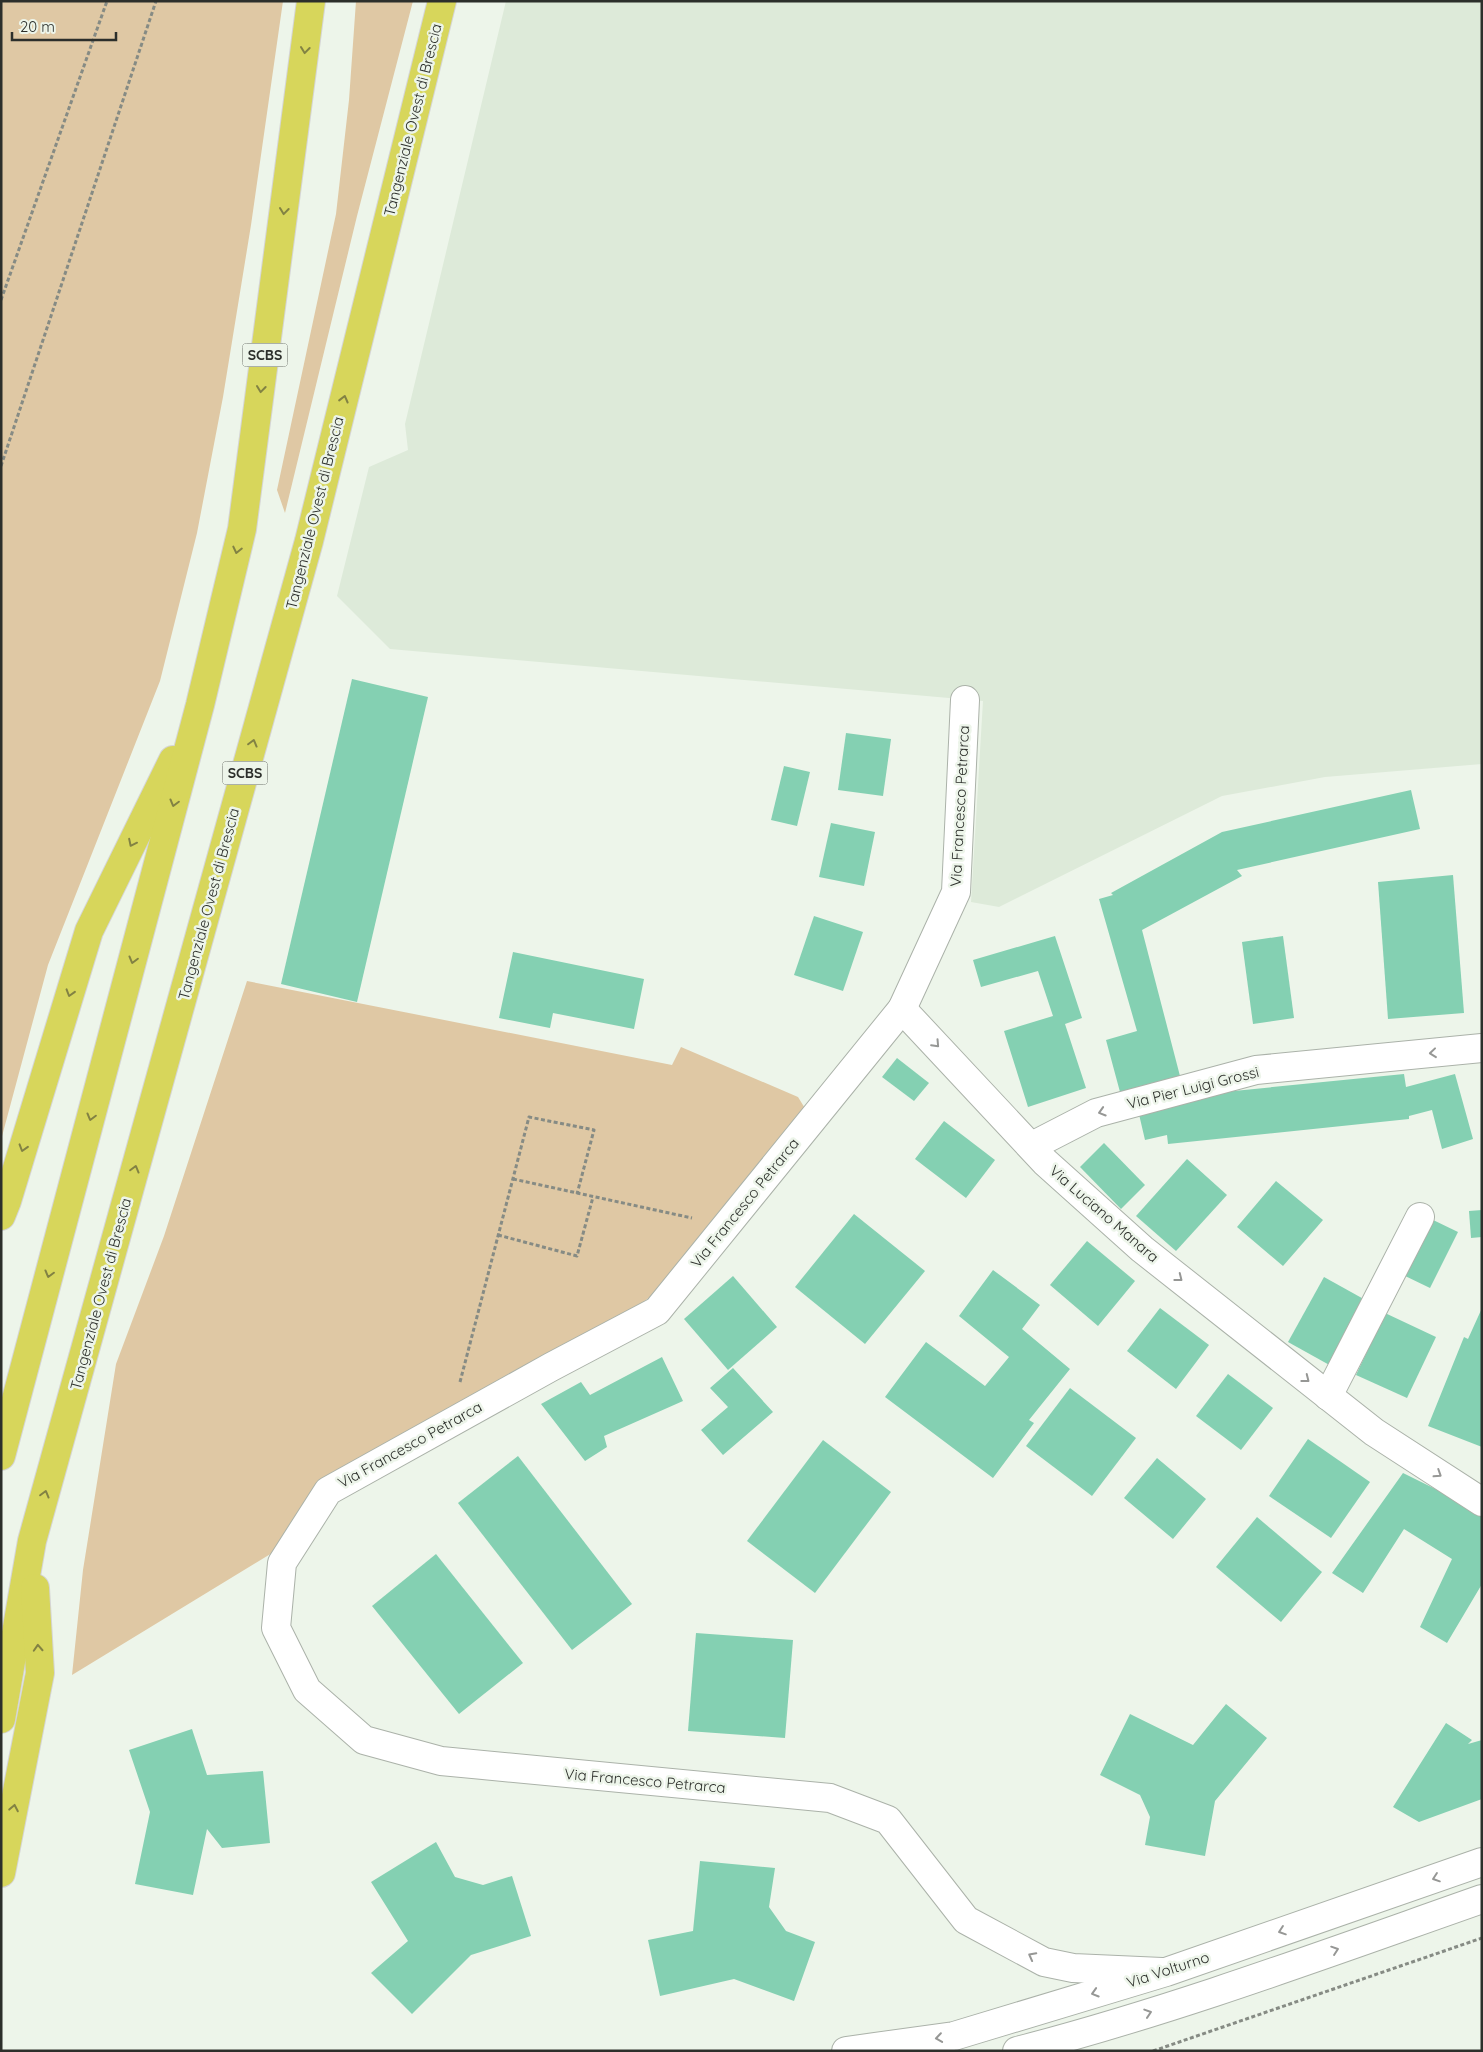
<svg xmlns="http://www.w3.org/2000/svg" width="1483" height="2052" font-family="Quicksand,sans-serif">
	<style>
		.built { fill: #ddead9 }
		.green { fill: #dfc8a4 }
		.building { fill: #84d0b2 }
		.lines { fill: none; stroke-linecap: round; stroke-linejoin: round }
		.minor-casing { stroke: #abb2a9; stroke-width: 30 }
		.tertiary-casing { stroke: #abb2a9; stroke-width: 30 }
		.trunk-casing { stroke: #d5d5d5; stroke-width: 30 }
		.path { stroke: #868b84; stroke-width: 3; stroke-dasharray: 4 2.5; stroke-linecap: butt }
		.minor { stroke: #fff; stroke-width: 28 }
		.tertiary { stroke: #fff; stroke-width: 28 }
		.trunk { stroke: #d7d65b; stroke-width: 28 }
		.oneway { stroke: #828243 }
		.oneway2 { stroke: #969795 }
		.labels { text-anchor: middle; stroke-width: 5; stroke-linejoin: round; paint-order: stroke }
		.shield { fill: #edf5ea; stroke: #666a64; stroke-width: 1 }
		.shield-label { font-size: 14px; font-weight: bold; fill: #2c2f2b }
		.street-label { font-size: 15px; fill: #2c2f2b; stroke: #edf5ea }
	</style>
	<rect width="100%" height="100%" fill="#edf5ea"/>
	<polygon class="built" points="506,1 1482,1 1482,764 1325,777 1222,796 999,907 971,902 983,701 390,649 337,596 369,467 408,450 405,424"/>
	<g class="green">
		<polygon points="2,1 283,1 251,225 223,397 197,533 160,681 48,965 1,1140"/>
		<polygon points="356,1 413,1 357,216 285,513 277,490 336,214 349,100"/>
		<polygon points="247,981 672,1065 681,1047 798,1097 806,1110 661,1288 636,1308 323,1483 282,1547 72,1675 83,1570 116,1364 164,1236"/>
	</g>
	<g class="building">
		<polygon points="352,679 428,697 357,1002 281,984"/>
		<polygon points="846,733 891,739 883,796 838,790"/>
		<polygon points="784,766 810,772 797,826 771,820"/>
		<polygon points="1411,790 1420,829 1237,870 1242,876 1142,930 1180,1076 1120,1092 1106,1040 1137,1031 1099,899 1113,895 1111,893 1222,832"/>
		<polygon points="831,823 875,832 864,886 819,877"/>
		<polygon points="1453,875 1464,1013 1388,1019 1378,882"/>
		<polygon points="814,916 863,932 843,991 794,975"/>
		<polygon points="1055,936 1082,1018 1065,1024 1086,1088 1028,1107 1004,1031 1053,1016 1038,971 981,987 973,960"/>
		<polygon points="1283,936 1294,1018 1253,1024 1242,942"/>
		<polygon points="513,952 644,979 634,1029 553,1013 550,1028 499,1018"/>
		<polygon points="897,1058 929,1083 914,1101 882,1077"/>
		<polygon points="1404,1074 1406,1087 1455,1074 1473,1139 1442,1149 1432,1110 1409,1116 1409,1119 1168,1144 1167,1135 1145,1140 1138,1110 1163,1098"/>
		<polygon points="944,1121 995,1160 966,1198 915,1159"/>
		<polygon points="1104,1143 1145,1185 1121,1209 1080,1167"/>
		<polygon points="1187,1159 1227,1195 1176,1251 1136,1216"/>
		<polygon points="1276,1181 1323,1220 1283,1266 1237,1227"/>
		<polygon points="1482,1210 1482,1237 1471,1238 1469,1211"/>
		<polygon points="854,1214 925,1271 865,1344 795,1287"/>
		<polygon points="1429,1218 1458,1232 1430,1288 1401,1274"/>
		<polygon points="1087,1241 1135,1281 1098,1326 1050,1285"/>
		<polygon points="993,1270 1040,1305 1022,1329 1070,1369 1029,1420 1034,1423 993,1478 885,1397 926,1342 985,1386 1009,1357 959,1316"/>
		<polygon points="733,1276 777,1327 728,1370 684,1319"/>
		<polygon points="1324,1277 1369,1302 1333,1367 1288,1342"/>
		<polygon points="1160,1308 1209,1345 1176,1389 1127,1351"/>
		<polygon points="1482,1308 1482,1447 1428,1426 1464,1337 1468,1339"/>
		<polygon points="1385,1313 1436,1337 1407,1398 1356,1375"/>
		<polygon points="662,1357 683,1401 604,1436 607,1447 585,1461 541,1404 581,1382 590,1395"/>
		<polygon points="733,1368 773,1412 723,1455 701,1430 728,1407 710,1388"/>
		<polygon points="1228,1374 1273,1408 1241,1450 1196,1416"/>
		<polygon points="1070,1388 1136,1438 1092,1496 1026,1446"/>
		<polygon points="1308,1439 1370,1482 1331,1538 1269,1496"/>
		<polygon points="823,1440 891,1492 815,1593 747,1541"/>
		<polygon points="518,1456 632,1604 572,1650 458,1503"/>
		<polygon points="1157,1458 1206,1499 1173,1539 1124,1498"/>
		<polygon points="1403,1473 1482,1512 1482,1584 1447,1643 1420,1627 1452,1559 1404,1529 1363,1593 1332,1573"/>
		<polygon points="1257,1517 1322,1572 1281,1622 1216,1567"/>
		<polygon points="436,1554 523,1663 459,1714 372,1606"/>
		<polygon points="696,1633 793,1640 785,1738 688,1731"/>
		<polygon points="1226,1704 1267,1738 1215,1801 1205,1856 1145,1845 1150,1817 1140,1795 1100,1775 1130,1714 1193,1745"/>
		<polygon points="1446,1723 1472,1740 1468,1744 1482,1740 1482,1799 1419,1822 1393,1807"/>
		<polygon points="192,1729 207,1775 263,1771 270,1843 222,1848 207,1829 193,1895 135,1884 150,1812 129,1750"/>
		<polygon points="436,1842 455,1877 483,1885 512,1876 531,1936 471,1955 412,2014 371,1973 408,1941 371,1882"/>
		<polygon points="700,1861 775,1868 769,1907 786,1931 815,1942 794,2001 734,1979 660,1996 648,1940 693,1931"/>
	</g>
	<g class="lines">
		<defs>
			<g id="minor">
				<polyline points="965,700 956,892 902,1009 657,1311 551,1367 328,1491 282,1563 276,1628 307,1690 364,1740 441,1761 830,1798 888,1820 966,1920 1044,1962 1073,1968 1162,1972"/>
				<polyline points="902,1009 1045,1162 1142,1249 1374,1432 1482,1502"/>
				<polyline points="1032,1146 1096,1113 1256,1070 1482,1048"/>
				<polyline points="1328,1396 1420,1217"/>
			</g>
			<g id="tertiary">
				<polyline points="846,2051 954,2036 1166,1972 1482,1862"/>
				<path d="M1017 2051C1175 2010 1328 1953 1482 1899"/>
			</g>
			<g id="trunk">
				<polyline points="1,1216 7,1201 89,931 173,760"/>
				<polyline points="1,1456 200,705 242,529 311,1"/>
				<polyline points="1,1719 32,1541 309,541 442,1"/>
				<polyline points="1,1873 40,1673 35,1588"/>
			</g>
		</defs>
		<use href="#minor" class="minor-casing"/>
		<use href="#tertiary" class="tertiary-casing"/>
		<use href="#trunk" class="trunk-casing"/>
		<g class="path">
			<polyline points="1,300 107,1"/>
			<polyline points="1,466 156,1"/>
			<polyline points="513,1179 692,1218"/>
			<polyline points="498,1235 577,1256 593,1197"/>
			<polyline points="460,1382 529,1117 594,1130 577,1194"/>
			<polyline points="1153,2051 1482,1938"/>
		</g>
		<use href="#minor" class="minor"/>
		<use href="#tertiary" class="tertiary"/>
		<use href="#trunk" class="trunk"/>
	</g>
	<defs><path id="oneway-chevron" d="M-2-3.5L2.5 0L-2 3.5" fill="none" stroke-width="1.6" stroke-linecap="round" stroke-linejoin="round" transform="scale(1.25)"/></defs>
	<g class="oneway">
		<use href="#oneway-chevron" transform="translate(305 50) rotate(97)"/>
		<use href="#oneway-chevron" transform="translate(284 211) rotate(97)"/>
		<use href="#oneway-chevron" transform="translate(261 389) rotate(97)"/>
		<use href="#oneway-chevron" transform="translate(344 399) rotate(-76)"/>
		<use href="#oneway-chevron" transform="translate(237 550) rotate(103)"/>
		<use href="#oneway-chevron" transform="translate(253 743) rotate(-75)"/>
		<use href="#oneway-chevron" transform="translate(174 803) rotate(105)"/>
		<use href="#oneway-chevron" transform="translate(132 843) rotate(116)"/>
		<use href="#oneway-chevron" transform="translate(133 960) rotate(105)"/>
		<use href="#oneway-chevron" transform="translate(70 993) rotate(107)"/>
		<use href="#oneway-chevron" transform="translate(91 1117) rotate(105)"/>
		<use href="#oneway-chevron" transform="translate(23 1148) rotate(107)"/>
		<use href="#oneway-chevron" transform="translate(135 1169) rotate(-75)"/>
		<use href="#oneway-chevron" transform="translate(49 1274) rotate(105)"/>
		<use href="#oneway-chevron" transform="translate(45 1494) rotate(-75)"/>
		<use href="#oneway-chevron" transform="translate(38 1648) rotate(-93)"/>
		<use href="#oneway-chevron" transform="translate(14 1808) rotate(-79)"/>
	</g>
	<g class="oneway2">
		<use href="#oneway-chevron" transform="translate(936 1044) rotate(47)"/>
		<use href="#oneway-chevron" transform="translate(1433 1053) rotate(174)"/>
		<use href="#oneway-chevron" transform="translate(1102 1112) rotate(163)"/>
		<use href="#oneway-chevron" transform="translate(1179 1278) rotate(38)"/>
		<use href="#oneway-chevron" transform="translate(1306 1379) rotate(38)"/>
		<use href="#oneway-chevron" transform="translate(1438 1474) rotate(33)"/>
		<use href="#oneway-chevron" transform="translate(1436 1878) rotate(161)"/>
		<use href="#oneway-chevron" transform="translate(1282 1931) rotate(161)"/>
		<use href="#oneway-chevron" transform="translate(1335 1950) rotate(-19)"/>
		<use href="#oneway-chevron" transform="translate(1032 1956) rotate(-152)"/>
		<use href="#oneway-chevron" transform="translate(1095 1993) rotate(163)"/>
		<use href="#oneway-chevron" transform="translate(1148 2013) rotate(-18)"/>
		<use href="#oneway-chevron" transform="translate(939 2038) rotate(172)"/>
	</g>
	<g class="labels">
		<g class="shield">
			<rect x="242.5" y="343.5" width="45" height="23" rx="4"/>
			<rect x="222.5" y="761.5" width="45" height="23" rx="4"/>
		</g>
		<g class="shield-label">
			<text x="265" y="360">SCBS</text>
			<text x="245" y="778">SCBS</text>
		</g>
		<g class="street-label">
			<text transform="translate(413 120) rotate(-76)" y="5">Tangenziale Ovest di Brescia</text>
			<text transform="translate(315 513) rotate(-76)" y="5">Tangenziale Ovest di Brescia</text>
			<text transform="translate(960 806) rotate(-87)" y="5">Via Francesco Petrarca</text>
			<text transform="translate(209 904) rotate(-75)" y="5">Tangenziale Ovest di Brescia</text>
			<text transform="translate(1193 1088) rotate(-14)" y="5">Via Pier Luigi Grossi</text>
			<text transform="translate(745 1203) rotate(-51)" y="5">Via Francesco Petrarca</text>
			<text transform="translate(1104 1214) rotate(41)" y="5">Via Luciano Manara</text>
			<text transform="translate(101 1294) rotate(-75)" y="5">Tangenziale Ovest di Brescia</text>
			<text transform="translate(410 1445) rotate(-29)" y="5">Via Francesco Petrarca</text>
			<text transform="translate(645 1781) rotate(5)" y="5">Via Francesco Petrarca</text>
			<text transform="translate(1168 1970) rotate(-18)" y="5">Via Volturno</text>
		</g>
	</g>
	<rect width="1483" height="2052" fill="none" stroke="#2c2f2b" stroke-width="5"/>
	<path d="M12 32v8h104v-8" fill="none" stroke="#2c2f2b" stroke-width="2.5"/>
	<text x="20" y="32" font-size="15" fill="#2c2f2b" stroke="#edf5ea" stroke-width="4" paint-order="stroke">20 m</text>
</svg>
